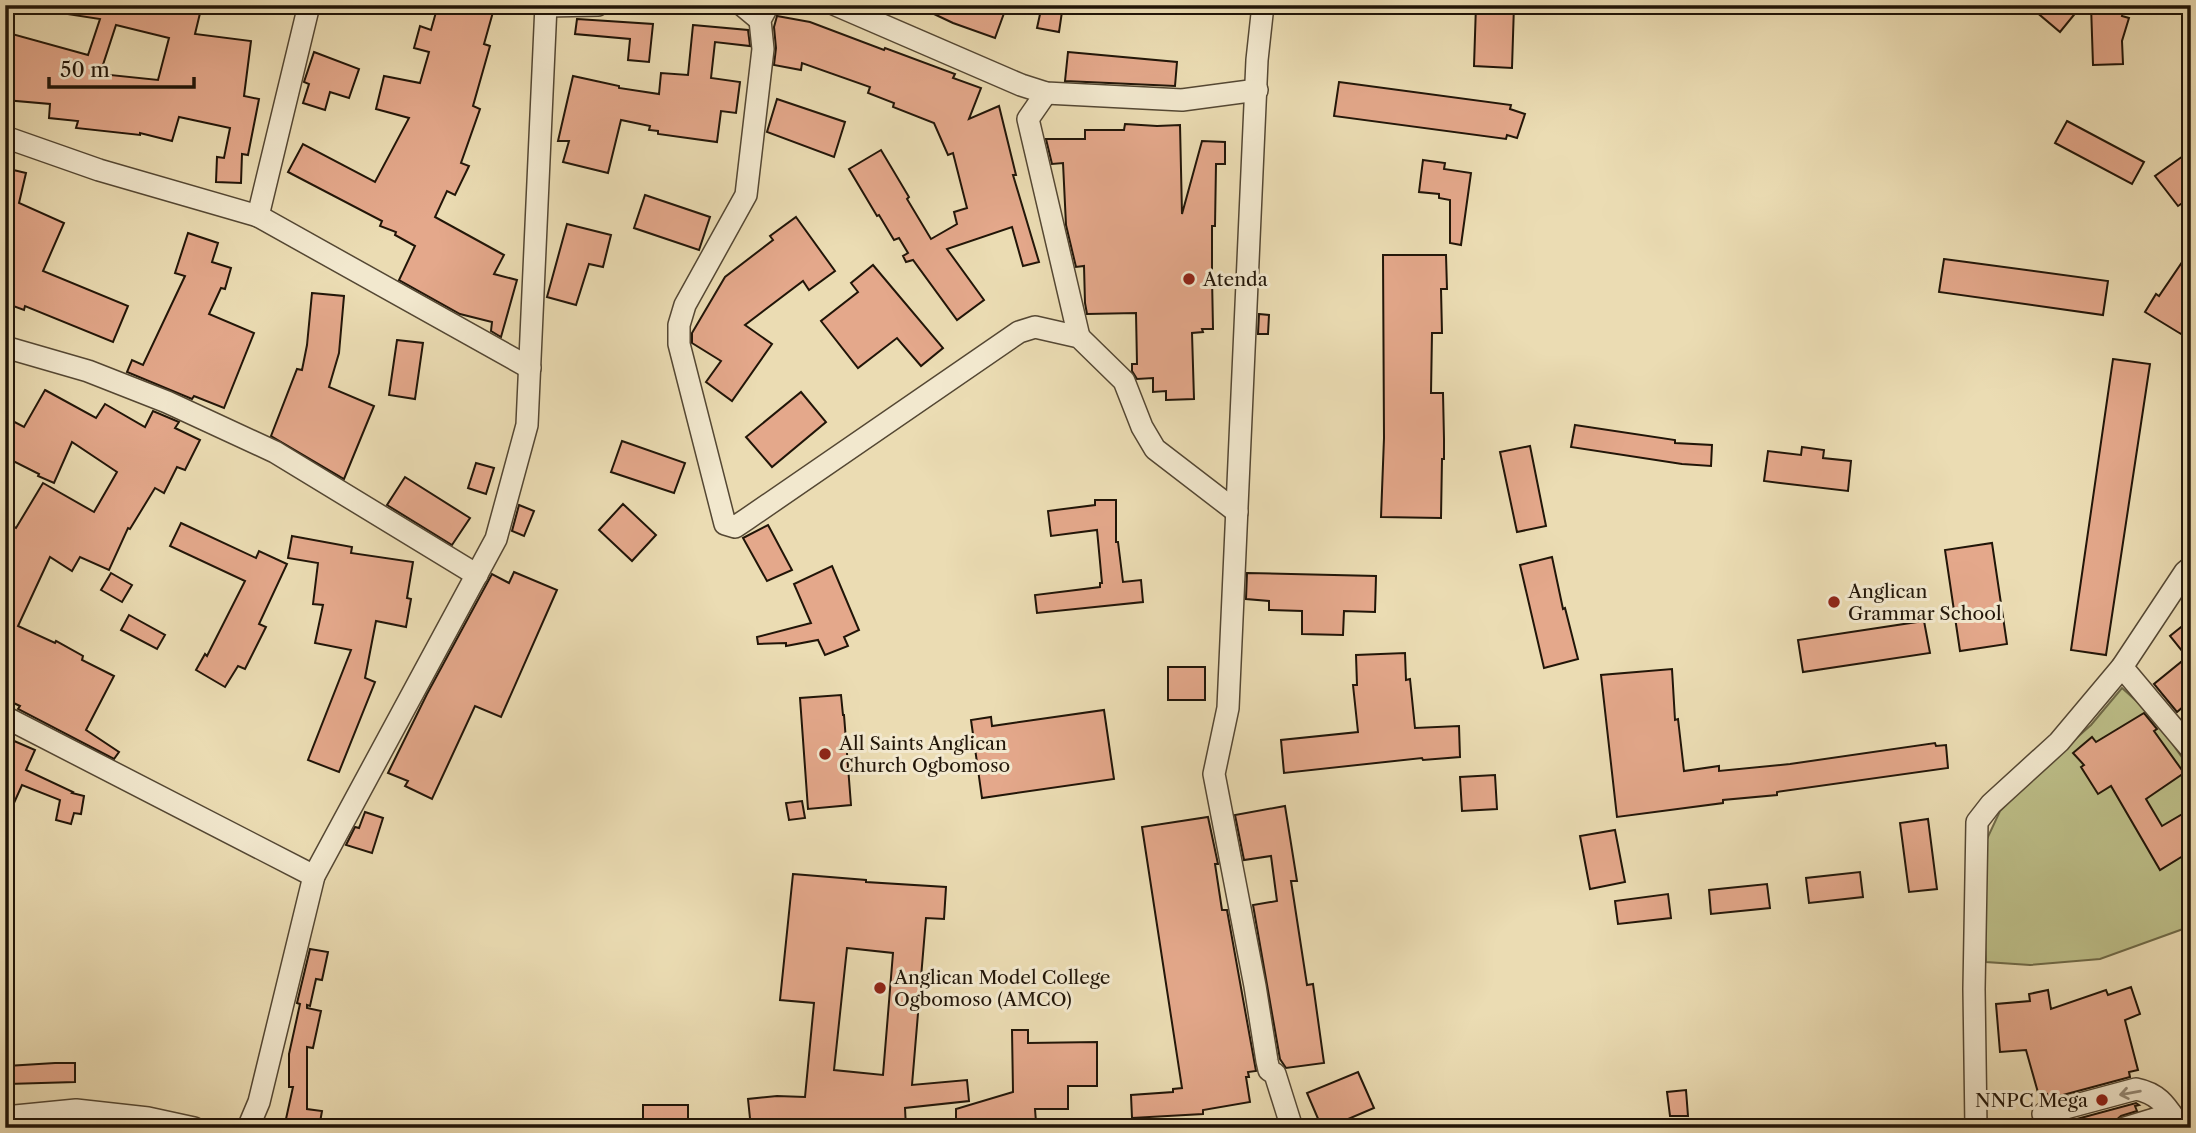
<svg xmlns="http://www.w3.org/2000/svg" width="2196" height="1133" font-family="'Libre Caslon Text',serif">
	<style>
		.green { fill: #bdbf89; stroke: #6f6a48; stroke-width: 2 }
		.building { fill: #e4a88b; stroke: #211508; stroke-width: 2; fill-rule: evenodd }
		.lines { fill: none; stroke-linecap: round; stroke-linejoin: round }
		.minor-casing { stroke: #544733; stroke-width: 24 }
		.minor { stroke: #f2e8ce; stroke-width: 21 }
		.oneway { stroke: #948975 }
		.poi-dot { fill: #8f2418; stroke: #f2e8ce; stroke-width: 2.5 }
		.labels { text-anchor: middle; stroke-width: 6; stroke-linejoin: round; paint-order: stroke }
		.poi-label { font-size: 19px; fill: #211508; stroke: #f2e8ce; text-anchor: start }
	</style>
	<rect width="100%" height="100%" fill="#ebdcb3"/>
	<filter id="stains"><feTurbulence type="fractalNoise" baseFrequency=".00286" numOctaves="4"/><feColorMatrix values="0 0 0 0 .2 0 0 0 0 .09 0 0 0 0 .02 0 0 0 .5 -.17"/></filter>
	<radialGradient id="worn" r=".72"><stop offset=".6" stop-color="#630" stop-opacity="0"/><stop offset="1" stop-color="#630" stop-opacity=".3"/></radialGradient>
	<polygon class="green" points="2122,688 2152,715 2191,770 2191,924 2183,929 2100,959 2030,965 1986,962 1983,892 1986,841 2000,811 2055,757 2091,725"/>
	<g class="building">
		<path d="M68 5H202L195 34 251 41 244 96 259 99 248 155 242 154 241 183 216 182 217 157 224 158 230 128 179 117 172 141 140 133V135L76 128 78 121 49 118 50 104 5 100V32L88 55 100 19 67 14ZM116 25 169 38 158 80 100 74Z"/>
		<polygon points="438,5 495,5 484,44 490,46 473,106 480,109 461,163 469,166 455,195 447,191 435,217 504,255 494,274 517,280 501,337 491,331 492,322 460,314 399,280 415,246 395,235 396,232 380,226 382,221 288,172 303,144 375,182 409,118 376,109 384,76 420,83 429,52 414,48 420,26 431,30"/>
		<polygon points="915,5 1007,5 995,38 953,23"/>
		<polygon points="1042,5 1063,5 1059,32 1037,28"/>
		<polygon points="1476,5 1514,5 1512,68 1474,66"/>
		<polygon points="2028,5 2082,5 2060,32"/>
		<polygon points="2091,5 2125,5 2122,16 2129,18 2122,41 2123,64 2093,65"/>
		<polygon points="777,16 810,22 884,50 885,48 955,74 953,78 981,88 969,119 999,106 1016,175 1013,175 1039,262 1023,266 1012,227 947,249 984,300 957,320 913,260 906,262 903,256 908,253 899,238 894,240 879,215 877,216 849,169 881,150 909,197 907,199 931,239 957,224 954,212 967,208 953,153 948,155 934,123 893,107 894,103 868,93 870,87 802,63 801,70 774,65 776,48 774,27"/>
		<polygon points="577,19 653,24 649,62 628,60 630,39 575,34"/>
		<polygon points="693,25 748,30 750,46 715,42 711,78 740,82 736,113 721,111 717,142 658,134 658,131 649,130 650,126 621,120 608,173 563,162 569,141 558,141 573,76 619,86 619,88 659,94 661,73 688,75"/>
		<polygon points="314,52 359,69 349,98 330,92 325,110 303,103 309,84 304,82"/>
		<polygon points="1068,52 1177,62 1175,86 1065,81"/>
		<polygon points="1339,82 1511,105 1510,109 1525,114 1517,138 1507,135 1506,139 1334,116"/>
		<polygon points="777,99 845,122 834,157 767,132"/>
		<polygon points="2067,121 2144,162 2132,184 2055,143"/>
		<polygon points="1125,124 1157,126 1180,125 1182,214 1202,141 1225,142 1225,164 1216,164 1215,226 1212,226 1212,277 1213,329 1202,329 1203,332 1192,333 1194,399 1166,400 1166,391 1153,392 1153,378 1137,379 1132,371 1132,364 1137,364 1136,313 1087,314 1085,303 1084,266 1076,267 1066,225 1063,163 1052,164 1046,139 1085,139 1085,130 1124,130"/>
		<polygon points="2183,156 2191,166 2191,197 2178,206 2155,176"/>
		<polygon points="1423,160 1445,163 1444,169 1471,173 1461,245 1450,243 1450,200 1439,198 1439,194 1419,192"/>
		<polygon points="5,168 26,173 19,203 64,223 43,271 128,306 113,342 25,306 24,310 5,303"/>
		<polygon points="645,195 710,217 699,250 634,228"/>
		<polygon points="796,217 835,271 809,290 803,281 745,325 772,344 732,401 706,382 721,361 692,343 692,333 725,277 773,240 770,236"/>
		<polygon points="567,224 611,235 603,267 589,264 576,305 547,297"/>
		<polygon points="188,233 218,243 212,262 231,268 225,289 221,288 209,314 254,333 224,408 194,396 192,399 127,372 132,360 143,365 185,276 175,273"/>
		<polygon points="2191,249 2191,318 2181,334 2145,312 2156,294 2159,296"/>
		<polygon points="1383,255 1446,255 1447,289 1441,289 1442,333 1432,333 1431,393 1443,393 1444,439 1444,459 1442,459 1441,518 1381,517 1384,438"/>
		<polygon points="1944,259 2108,281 2103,315 1939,292"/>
		<polygon points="873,265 943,348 921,366 897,338 858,368 821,321 858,292 851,283"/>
		<polygon points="312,293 344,296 339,353 329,387 374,406 344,479 271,436 297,369 302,370 307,345"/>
		<polygon points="1259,314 1269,315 1268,334 1258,334"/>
		<polygon points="397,340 423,343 415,399 389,395"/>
		<polygon points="2113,359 2150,364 2106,655 2071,650"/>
		<polygon points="45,390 96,418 105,404 145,427 153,411 179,422 175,428 200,440 185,470 177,467 164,493 155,488 130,529 128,528 109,570 80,557 72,571 50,557 18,626 55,643 56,641 83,656 82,660 114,676 86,730 119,752 114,759 18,709 20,706 5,699 5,522 16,528 43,483 94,512 117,472 72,442 54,483 38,476 39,474 5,457 5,417 24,427"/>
		<polygon points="801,392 826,422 772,467 746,437"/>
		<polygon points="1575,425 1675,440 1675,443 1712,445 1711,466 1682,464 1571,447"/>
		<polygon points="622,441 685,463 674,493 611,472"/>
		<polygon points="1530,446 1546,526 1517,532 1500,452"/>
		<polygon points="1802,447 1824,450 1823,458 1851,461 1848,491 1764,481 1768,451 1801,455"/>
		<polygon points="476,463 494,468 486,494 468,488"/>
		<polygon points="405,477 470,518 452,545 387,505"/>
		<polygon points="1095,500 1116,500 1116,542 1118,542 1123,582 1141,580 1143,602 1037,613 1035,595 1100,587 1100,583 1102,583 1097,530 1051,536 1048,511 1095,505"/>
		<polygon points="623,504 656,535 632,561 599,530"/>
		<polygon points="519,505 534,511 524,536 512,531"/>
		<polygon points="181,523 256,558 259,551 287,564 259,624 266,627 245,669 238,666 225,687 196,670 205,654 207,656 245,581 170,546"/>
		<polygon points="768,525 792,570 767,581 743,538"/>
		<polygon points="292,536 352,547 351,553 413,562 407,598 411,599 406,627 376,621 365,678 375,682 339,772 308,760 351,650 315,643 323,605 313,604 318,563 288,558"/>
		<polygon points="1992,543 2007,644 1960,651 1945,550"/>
		<polygon points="1552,557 1563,609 1565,608 1578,659 1544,668 1520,565"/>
		<polygon points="832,566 859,630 844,637 848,646 825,655 818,640 786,646 786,643 758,644 757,637 811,623 794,584"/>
		<polygon points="514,572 557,590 501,717 475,706 432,799 405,786 408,781 388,773 427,694 492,574 509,583"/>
		<polygon points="111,573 132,585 122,602 101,590"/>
		<polygon points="1247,573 1376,576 1375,612 1344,611 1343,635 1302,634 1302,611 1269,610 1269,601 1246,599"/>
		<polygon points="129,615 165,635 157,649 121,630"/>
		<polygon points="2191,619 2191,700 2177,712 2154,684 2187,657 2170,636"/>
		<polygon points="1924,621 1930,653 1803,672 1798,640"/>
		<polygon points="1405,653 1406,680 1410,679 1415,728 1459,726 1460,757 1423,760 1422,758 1284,773 1281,740 1358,732 1353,685 1357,685 1356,655"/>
		<rect x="1168" y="667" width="37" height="33"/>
		<polygon points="1672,669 1675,720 1678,719 1684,771 1719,766 1719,771 1790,764 1935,743 1936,746 1946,745 1948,768 1777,792 1777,795 1723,800 1723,803 1617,817 1601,675"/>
		<polygon points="841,695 843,715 844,715 851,805 808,809 800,698"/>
		<polygon points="1104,710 1114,779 982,798 971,720 991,717 992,726"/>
		<polygon points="2144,713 2157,729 2154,731 2184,773 2146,799 2162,826 2191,809 2191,851 2160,870 2111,786 2098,794 2081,767 2084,765 2073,753 2092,737 2096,742"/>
		<polygon points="5,737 35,750 26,770 73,792 72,793 84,796 81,814 74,813 71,824 56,820 60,800 22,785 5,823"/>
		<polygon points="1495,775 1497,809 1462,811 1460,777"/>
		<polygon points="802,801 805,818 789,820 786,803"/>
		<polygon points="1285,806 1297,881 1291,881 1307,985 1313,984 1324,1063 1286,1068 1280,1059 1253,905 1277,901 1271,856 1244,860 1235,815"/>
		<polygon points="365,812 383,818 372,853 346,845 355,827 359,828"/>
		<polygon points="1208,817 1218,864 1215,864 1222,910 1227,910 1256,1071 1248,1072 1249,1077 1246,1077 1250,1102 1203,1110 1203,1114 1132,1118 1131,1095 1173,1092 1173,1089 1182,1088 1142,827"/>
		<polygon points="1928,819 1937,889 1909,892 1900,823"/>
		<polygon points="1615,830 1625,882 1590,889 1580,836"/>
		<polygon points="1860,872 1863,897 1809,903 1806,878"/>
		<path d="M793 874 866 880V882L946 887 944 919 926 918 912 1085 967 1080 969 1101 905 1108 906 1128H818V1123L774 1122 775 1125 751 1128 748 1099 777 1096 805 1097 814 1003 780 1000ZM847 948 893 953 883 1075 834 1070Z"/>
		<polygon points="1767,884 1770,908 1711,914 1709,890"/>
		<polygon points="1668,894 1671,918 1618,924 1615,901"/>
		<polygon points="310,949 328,952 322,980 316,979 310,1006 307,1005 307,1008 321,1011 313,1048 307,1047 307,1109 322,1111 319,1128 284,1128 293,1087 289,1087 289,1054 300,1004 297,1003"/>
		<polygon points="2131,987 2140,1014 2125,1020 2138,1070 2129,1072 2130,1077 2048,1099 2047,1094 2039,1096 2026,1050 2000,1052 1996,1004 2030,1001 2029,994 2048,990 2051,1009 2106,990 2108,995"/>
		<polygon points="1012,1030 1028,1030 1028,1043 1097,1042 1097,1086 1068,1086 1068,1109 1035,1109 1036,1122 1007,1121 984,1128 956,1128 956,1109 1013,1092"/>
		<polygon points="55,1063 75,1063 75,1082 8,1084 7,1066"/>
		<polygon points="1358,1072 1374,1108 1341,1122 1344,1128 1322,1128 1307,1093"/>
		<polygon points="1686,1090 1688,1116 1670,1116 1667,1092"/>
		<polygon points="2136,1103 2139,1105 2135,1106 2137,1111 2121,1116 2114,1122 2093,1128 2063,1128 2062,1123"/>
		<rect x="643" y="1105" width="45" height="23"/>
	</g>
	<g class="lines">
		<defs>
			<g id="minor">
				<polyline points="742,5 760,20"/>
				<polyline points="768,5 760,20 763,49 746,195 685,305 679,325 679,344 725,524 735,527 747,519 1019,332 1035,327 1079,337 1124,381 1142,427 1155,449 1237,512"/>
				<polyline points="836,5 1021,85 1046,93 1182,100 1257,90"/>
				<polyline points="1263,5 1257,60 1228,708 1214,774 1255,986 1267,1061 1269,1070 1275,1074 1292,1128"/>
				<polyline points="546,6 598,5"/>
				<polyline points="1046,93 1028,119 1079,337"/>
				<polyline points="5,137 99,170 258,216 530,368"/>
				<polyline points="258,216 309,5"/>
				<polyline points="5,347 88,371 167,402 275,452 477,575"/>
				<polyline points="2122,667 2191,749"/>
				<polyline points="5,717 314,876"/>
				<polyline points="5,1117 76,1110 148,1118 194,1128"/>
				<polyline points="248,1128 259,1102 314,876 496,539 527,425 546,5"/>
				<polyline points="1976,1128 1974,989 1977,822 1991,804 2059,742 2122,667 2185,572 2191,567"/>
				<path d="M2050 1128 2043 1114 2136 1089C2161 1094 2167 1108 2181 1128"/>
				<polyline points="2125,1128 2171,1114"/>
			</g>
		</defs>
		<use href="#minor" class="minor-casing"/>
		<use href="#minor" class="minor"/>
	</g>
	<defs><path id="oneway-shaft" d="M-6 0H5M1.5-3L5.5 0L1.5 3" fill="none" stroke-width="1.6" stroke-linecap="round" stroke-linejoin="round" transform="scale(1.75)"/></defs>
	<use class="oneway" href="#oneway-shaft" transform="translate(2130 1093) rotate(170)"/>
	<g class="poi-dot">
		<circle cx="1189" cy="279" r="7"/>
		<circle cx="1834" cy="602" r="7"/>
		<circle cx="825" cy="754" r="7"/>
		<circle cx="880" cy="988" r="7"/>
		<circle cx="2102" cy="1100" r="7"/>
	</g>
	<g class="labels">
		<g class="poi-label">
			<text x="1203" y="286">Atenda</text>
			<text x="1848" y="598">Anglican<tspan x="1848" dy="22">Grammar School</tspan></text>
			<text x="839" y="750">All Saints Anglican<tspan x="839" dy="22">Church Ogbomoso</tspan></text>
			<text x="894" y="984">Anglican Model College<tspan x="894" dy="22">Ogbomoso (AMCO)</tspan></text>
			<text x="2088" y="1107" text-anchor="end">NNPC Mega</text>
		</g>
	</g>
	<rect width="2196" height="1133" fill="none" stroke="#ebdcb3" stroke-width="28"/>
	<rect x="7" y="7" width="2182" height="1119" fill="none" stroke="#211508" stroke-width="3.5"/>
	<rect x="14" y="14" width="2168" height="1105" fill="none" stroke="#211508" stroke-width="2"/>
	<path d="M49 77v10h145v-10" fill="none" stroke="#211508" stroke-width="3.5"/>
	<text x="60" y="77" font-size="21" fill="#211508" stroke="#f2e8ce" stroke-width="5" paint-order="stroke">50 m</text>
	<rect width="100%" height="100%" filter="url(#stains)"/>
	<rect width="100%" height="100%" fill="url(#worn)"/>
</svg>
